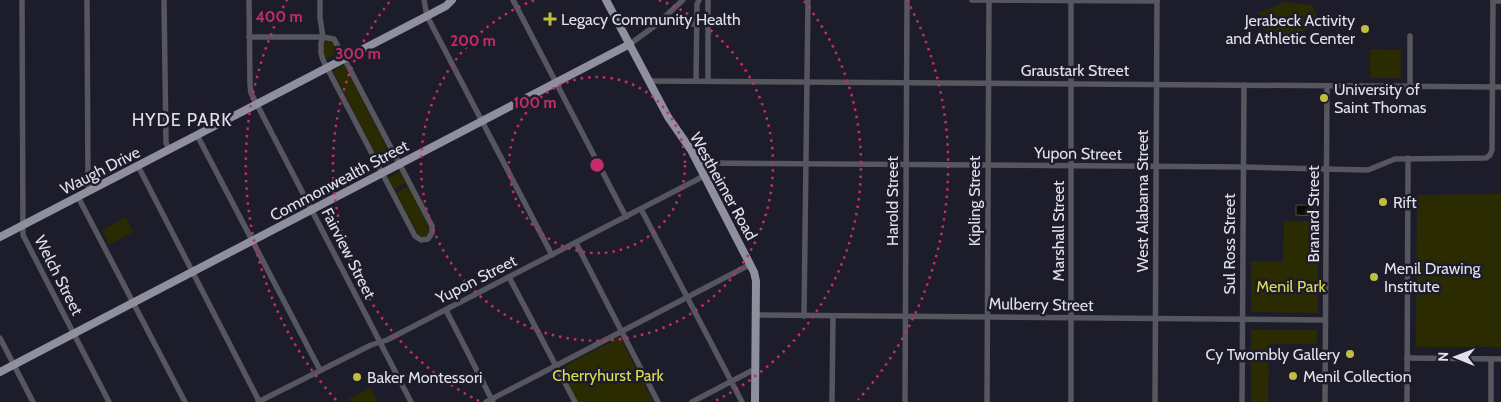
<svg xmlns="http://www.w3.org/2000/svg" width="1501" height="402" font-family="Cabin,sans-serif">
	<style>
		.green { fill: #2b2b02 }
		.water { fill: #0c0c02; stroke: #4c4c48 }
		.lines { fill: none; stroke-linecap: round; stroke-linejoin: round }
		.minor { stroke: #56565e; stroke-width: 5.5 }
		.major { stroke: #8f8fa0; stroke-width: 8 }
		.ring { fill: none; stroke: #c52c69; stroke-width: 2.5; stroke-dasharray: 2.5 5 }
		.poi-dot { fill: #bfbe41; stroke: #1d1c2b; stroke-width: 2 }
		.labels { text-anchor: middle; stroke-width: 5; stroke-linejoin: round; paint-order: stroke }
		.poi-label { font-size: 16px; fill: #e0e0ea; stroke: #1d1c2b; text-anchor: start }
		.street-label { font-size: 16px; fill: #e0e0ea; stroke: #1d1c2b }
		.park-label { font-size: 16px; fill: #dedd51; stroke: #1d1c2b }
		.neighbourhood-label { font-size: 18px; letter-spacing: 1px; fill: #e0e0ea; stroke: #1d1c2b }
		.centre { fill: #c52c69; stroke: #1d1c2b; stroke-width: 2.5 }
		.ring-label { font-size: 15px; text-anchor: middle; font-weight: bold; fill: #c52c69; stroke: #1d1c2b; stroke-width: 5; stroke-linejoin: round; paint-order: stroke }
	</style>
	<rect width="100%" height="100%" fill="#1d1c2b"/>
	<g class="green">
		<polygon points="1284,2 1312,5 1320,23 1292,36 1289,34 1285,34 1270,41 1258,13"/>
		<polygon points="326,40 332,41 338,53 326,59 323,52 324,41"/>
		<polygon points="1370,49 1401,50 1401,78 1370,78"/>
		<polygon points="344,65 392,157 380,163 333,71"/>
		<polygon points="400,172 406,183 394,189 388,178"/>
		<polygon points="408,186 429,228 428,235 424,237 418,234 396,193"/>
		<polygon points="1501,194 1501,347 1416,347 1417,195"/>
		<polygon points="126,217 133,232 109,245 102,230"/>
		<polygon points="1284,221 1318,221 1318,313 1251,312 1251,261 1283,261"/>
		<polygon points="1251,330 1317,330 1317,344 1269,344 1268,402 1251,402"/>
		<polygon points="620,337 653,402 578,402 561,368"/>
		<polygon points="371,388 378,402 351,402 349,399"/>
	</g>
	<polygon class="water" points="1296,205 1314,205 1314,216 1296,215"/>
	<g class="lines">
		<g class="minor">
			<polyline points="22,0 23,235 109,402"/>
			<polyline points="87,0 88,184 89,191"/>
			<polyline points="164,0 166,143 169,149"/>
			<polyline points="249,0 250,85 251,93 411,402"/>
			<polyline points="424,0 427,16 552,255"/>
			<polyline points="513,0 626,217"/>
			<polyline points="972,0 1157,1"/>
			<polyline points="1493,1 1501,1"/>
			<polyline points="658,24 697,24"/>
			<polyline points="249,37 323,37 334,39 432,226 432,233 428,239 421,240 415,236 323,60 321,53 321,43 323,37 320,18 320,0"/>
			<polyline points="630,44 656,25 683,0"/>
			<polyline points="649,81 1501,87"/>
			<polyline points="696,81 697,4 699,0"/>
			<polyline points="708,81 708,0"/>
			<polyline points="1410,86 1410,36"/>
			<polyline points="197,135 320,370"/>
			<polyline points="698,163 1243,167 1368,170 1395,159 1486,158 1490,155 1492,150 1493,0"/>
			<polyline points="138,166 259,401"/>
			<polyline points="78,197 185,402"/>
			<polyline points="641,209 742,402"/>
			<polyline points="576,243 658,402"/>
			<polyline points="509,277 575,402"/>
			<polyline points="446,310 493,402"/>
			<polyline points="756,315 1325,320"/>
			<polyline points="804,316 808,0"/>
			<polyline points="0,338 33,402"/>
			<polyline points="1407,358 1501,359"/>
			<polyline points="258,402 371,345 387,340 704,176"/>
			<polyline points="486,402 751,264"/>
			<polyline points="692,402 755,369"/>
			<polyline points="832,402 833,316"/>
			<polyline points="905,402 907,0"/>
			<polyline points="987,402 989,0"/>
			<polyline points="1071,402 1071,1"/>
			<polyline points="1155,402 1157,0"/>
			<polyline points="1242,402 1244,85"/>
			<polyline points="1325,402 1327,86"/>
			<polyline points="1407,402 1408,158"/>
			<polyline points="1491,402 1491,359"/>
		</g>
		<g class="major">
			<polyline points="606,0 668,117 691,150 754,272 756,281 755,402"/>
			<polyline points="0,237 427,16 446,6 452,0"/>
			<polyline points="0,372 630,44"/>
		</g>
	</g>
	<g class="ring">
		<circle cx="597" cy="165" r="88"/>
		<path d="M659 0A176 176 0 1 1 535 0"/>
		<path d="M479 401A264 264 0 0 1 390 1M804 1A264 264 0 0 1 715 401"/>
		<path d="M336 400A351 351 0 0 1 287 0M907 0A351 351 0 0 1 858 400"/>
	</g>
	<g class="poi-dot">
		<path d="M547.5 11.5h5v5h5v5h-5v5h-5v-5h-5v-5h5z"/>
		<circle cx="1365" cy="29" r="5"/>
		<circle cx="1324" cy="98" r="5"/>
		<circle cx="1383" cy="202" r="5"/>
		<circle cx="1374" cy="277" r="5"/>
		<circle cx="1350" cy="354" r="5"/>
		<circle cx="1293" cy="376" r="5"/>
		<circle cx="357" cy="377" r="5"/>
	</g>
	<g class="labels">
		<g class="poi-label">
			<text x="561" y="25">Legacy Community Health</text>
			<text x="1355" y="26" text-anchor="end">Jerabeck Activity<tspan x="1355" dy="18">and Athletic Center</tspan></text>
			<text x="1334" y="95">University of<tspan x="1334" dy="18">Saint Thomas</tspan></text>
			<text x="1393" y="208">Rift</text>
			<text x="1384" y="274">Menil Drawing<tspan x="1384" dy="18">Institute</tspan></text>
			<text x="1340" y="360" text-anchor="end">Cy Twombly Gallery</text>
			<text x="1303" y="382">Menil Collection</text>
			<text x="367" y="383">Baker Montessori</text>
		</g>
		<g class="street-label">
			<text x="1075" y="76">Graustark Street</text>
			<text transform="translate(1078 153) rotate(1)" y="6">Yupon Street</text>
			<text transform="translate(100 170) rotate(-27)" y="6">Waugh Drive</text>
			<text transform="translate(339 180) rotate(-28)" y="6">Commonwealth Street</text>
			<text transform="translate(724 186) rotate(61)" y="6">Westheimer Road</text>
			<text transform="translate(892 201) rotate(-90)" y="6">Harold Street</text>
			<text transform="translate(974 201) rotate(-90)" y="6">Kipling Street</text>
			<text transform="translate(1142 201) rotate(-90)" y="6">West Alabama Street</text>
			<text transform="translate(1313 214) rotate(-90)" y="6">Branard Street</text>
			<text transform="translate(1058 231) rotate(-90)" y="6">Marshall Street</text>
			<text transform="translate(1229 244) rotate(-90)" y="6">Sul Ross Street</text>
			<text transform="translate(349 253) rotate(63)" y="6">Fairview Street</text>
			<text transform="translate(59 275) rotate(63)" y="6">Welch Street</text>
			<text transform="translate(476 279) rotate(-27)" y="6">Yupon Street</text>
			<text transform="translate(1041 304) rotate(1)" y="6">Mulberry Street</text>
		</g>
		<g class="park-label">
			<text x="1291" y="292">Menil Park</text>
			<text x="608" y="381">Cherryhurst Park</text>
		</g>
		<g class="neighbourhood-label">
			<text x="182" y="126">HYDE PARK</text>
		</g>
	</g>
	<circle cx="597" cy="165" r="8" class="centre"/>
	<g class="ring-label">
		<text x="279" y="22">400 m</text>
		<text x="473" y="46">200 m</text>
		<text x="358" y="59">300 m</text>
		<text x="535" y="108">100 m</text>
	</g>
	<g transform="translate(1456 357) rotate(271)" stroke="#1d1c2b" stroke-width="4" paint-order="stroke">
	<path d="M0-4L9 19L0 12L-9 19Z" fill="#e0e0ea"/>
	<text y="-8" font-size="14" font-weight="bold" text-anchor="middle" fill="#e0e0ea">N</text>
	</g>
</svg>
